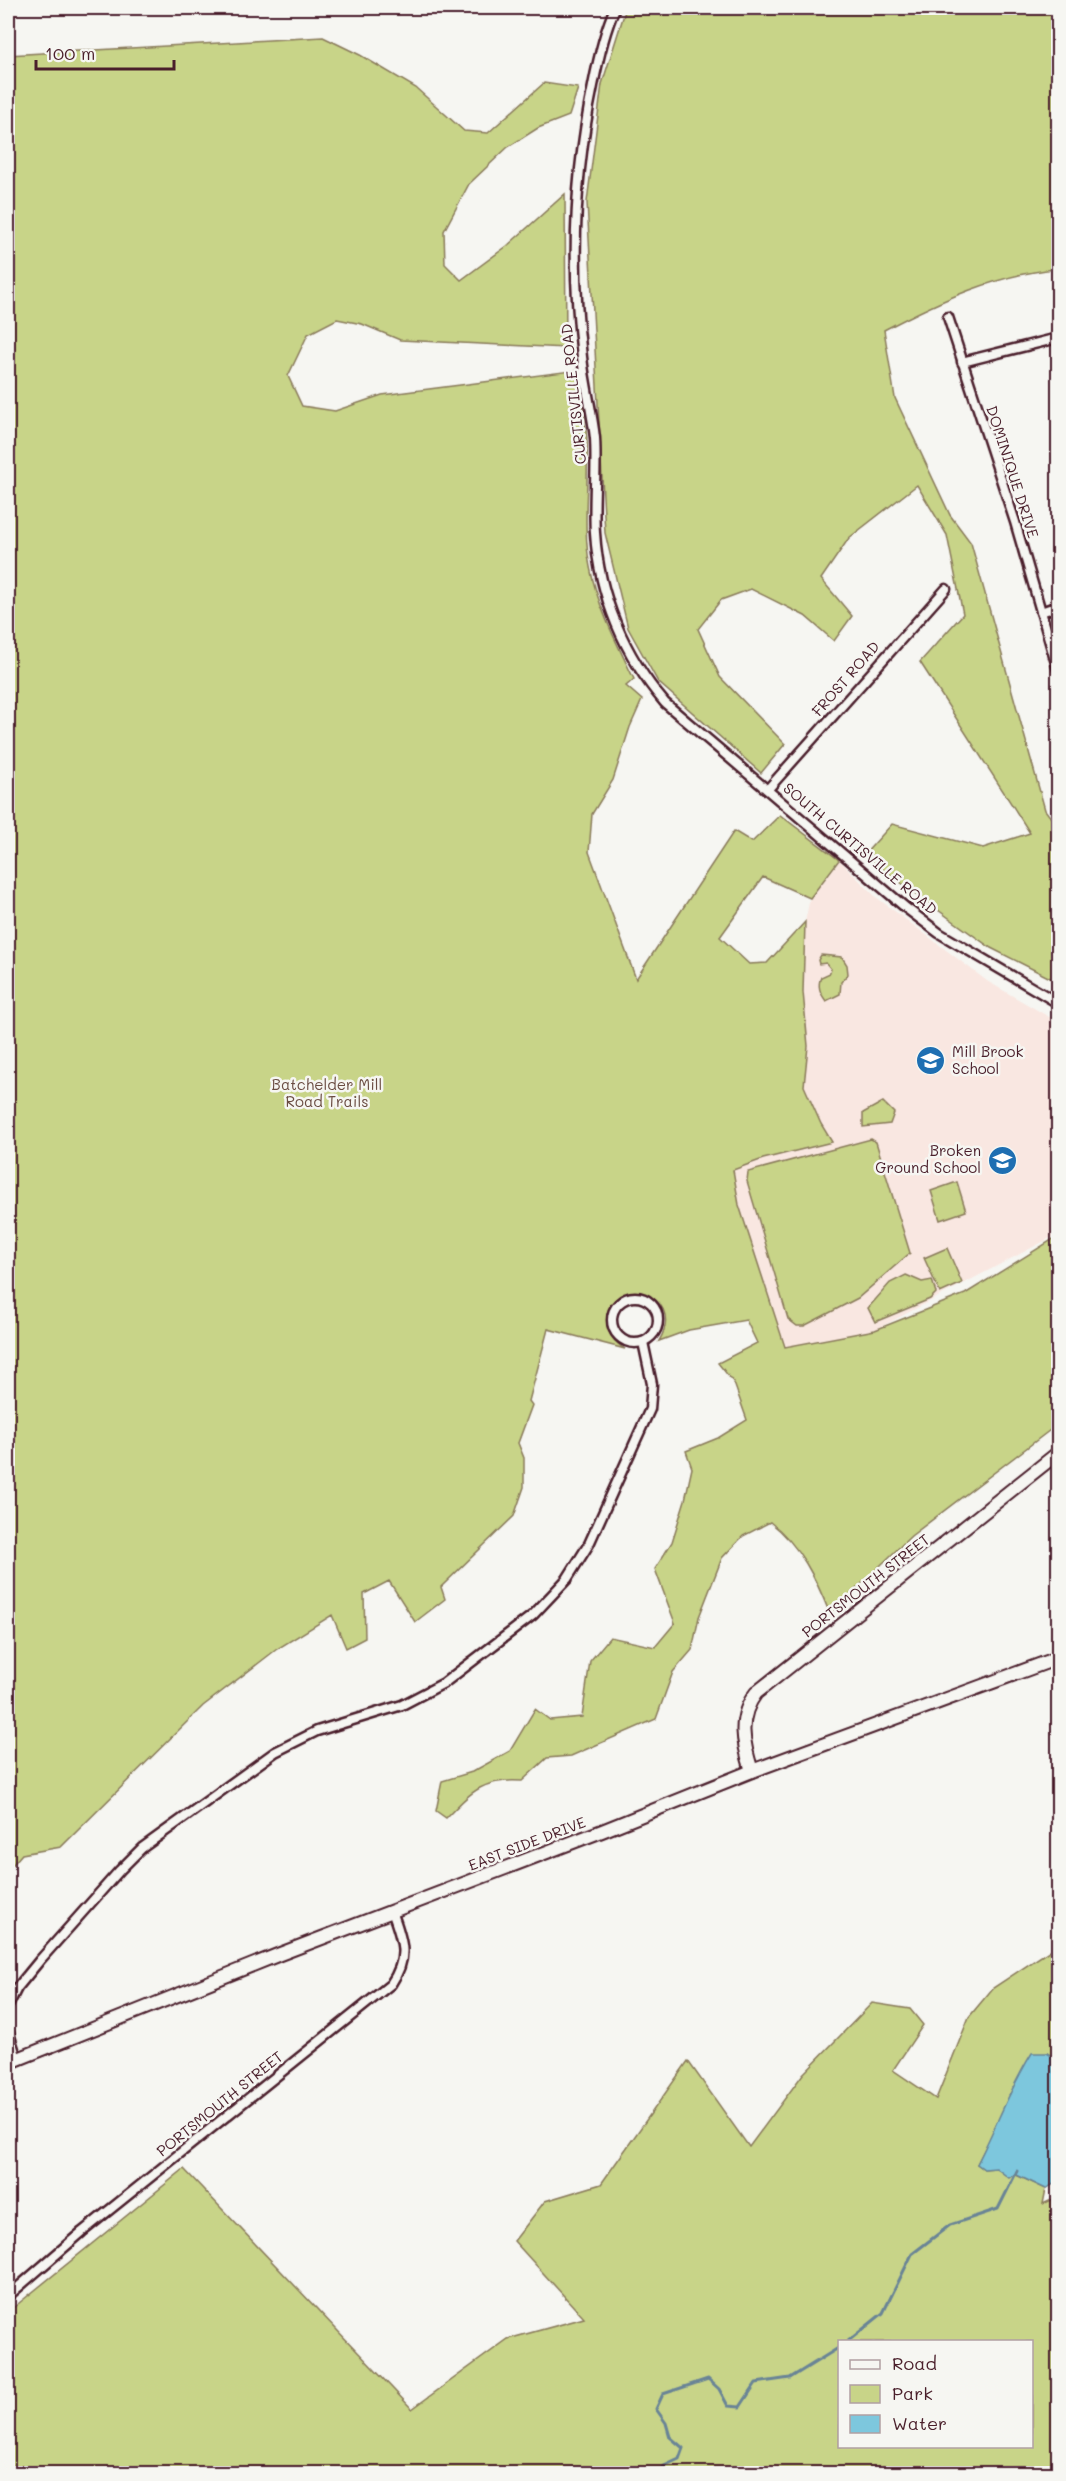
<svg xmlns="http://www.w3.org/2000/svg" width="1066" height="2481" font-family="Mali,sans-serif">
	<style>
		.built { fill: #f9e7e1 }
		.green { fill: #c8d488; stroke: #897a5a; stroke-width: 1.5; fill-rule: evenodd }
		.water { fill: #7dc7dd; stroke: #698496; stroke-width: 1.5 }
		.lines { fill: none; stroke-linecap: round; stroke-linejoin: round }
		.stream { stroke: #698496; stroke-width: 3 }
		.street-casing { stroke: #4a1f2b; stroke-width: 13 }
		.secondary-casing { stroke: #4a1f2b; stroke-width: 16 }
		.street { stroke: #f6f6f2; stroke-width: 8 }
		.secondary { stroke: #f6f6f2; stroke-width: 12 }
		.labels { text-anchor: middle; stroke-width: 5; stroke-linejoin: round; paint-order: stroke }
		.street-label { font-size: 15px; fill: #4a1f2b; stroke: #f6f6f2 }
		.poi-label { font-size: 15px; fill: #4a1f2b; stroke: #f6f6f2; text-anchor: start }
		.park-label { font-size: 15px; fill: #6a4c42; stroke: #f6f6f2 }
	</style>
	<rect width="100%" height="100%" fill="#f6f6f2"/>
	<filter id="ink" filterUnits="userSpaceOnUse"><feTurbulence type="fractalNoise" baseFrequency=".0167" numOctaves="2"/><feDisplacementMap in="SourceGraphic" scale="12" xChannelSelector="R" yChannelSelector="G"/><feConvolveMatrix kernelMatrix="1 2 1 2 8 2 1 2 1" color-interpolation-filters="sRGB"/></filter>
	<g filter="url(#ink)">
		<polygon class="built" points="839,860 876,897 987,981 1058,1022 1058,1234 875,1330 785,1347 739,1205 733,1170 763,1159 832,1142 821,1124 804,1086 808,1046 803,992 805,922 810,898"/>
		<g class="green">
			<path d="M626 8H1058V269C999 273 937 302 884 330L895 398 950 515 971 543 1045 810 1058 827V982L991 948 924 900 864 855 892 824 983 848 1030 833 920 662 963 614 947 535 917 485 849 538 821 579 852 616 834 641 805 616 751 589 721 600 698 629 720 677 785 744 761 773 658 682 628 628 605 533 587 202 602 84Z"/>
			<path d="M323 37 360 55 416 88 464 131 488 133 544 83 578 88 569 116 538 128 508 147 469 184 444 231 445 264 461 280 507 246 565 194 566 348 400 340 362 324 337 319 308 334 288 376 302 406 335 411 382 395 579 370C579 394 586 418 587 443 589 484 582 527 590 567 597 605 617 644 634 679L626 686 642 700 630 727 613 780 592 814 589 852 636 979 734 831 752 842 780 815 839 860 810 898 763 877 720 937 749 964 767 963 805 922 803 992 808 1046 804 1086 821 1124 832 1142 763 1159 733 1170 739 1205 785 1347 875 1330 965 1294 1058 1236V1424L911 1536 830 1614C816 1579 800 1545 770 1522L743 1536 722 1558 699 1617 692 1650 673 1672 656 1719 571 1756 547 1758 522 1781C483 1778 471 1792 446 1818L436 1811 442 1781 472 1772 510 1751 535 1709 550 1720 582 1717 590 1661 610 1637 655 1647 675 1623 655 1569 672 1542 685 1500 692 1468 686 1451 718 1438 747 1420 734 1383 718 1363 757 1343 746 1320 689 1330 659 1341C689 1290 605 1274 607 1323 608 1335 615 1343 625 1349L548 1329 529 1401 532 1405 518 1443 524 1458V1487L514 1516 441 1587 445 1599 415 1622 389 1581 364 1594 365 1638 346 1648 332 1615 277 1649 203 1706 61 1847 22 1854 8 1870V55Z"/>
			<path d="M821 955 842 957 847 965 848 974 841 982 840 994 826 1001C820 993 817 986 821 977L830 973 831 969 826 963 819 964 818 960Z"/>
			<polygon points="883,1102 894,1113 890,1124 863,1127 863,1113"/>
			<polygon points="871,1139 876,1142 910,1253 858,1298 804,1326 797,1326 788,1319 747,1181 748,1172"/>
			<polygon points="957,1182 966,1211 940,1220 931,1191"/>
			<polygon points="947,1248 962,1283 940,1293 924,1258"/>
			<polygon points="906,1275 922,1282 932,1280 936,1293 930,1299 875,1322 868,1308 890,1283"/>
			<path d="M1058 1945V2060L1047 2053 997 2125 977 2164 984 2169 996 2168 1009 2177 1014 2174 1046 2189 1043 2204 1058 2197V2473H8V2312L184 2169 412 2409 508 2339 584 2318 514 2241 545 2201 601 2184 688 2061 749 2147 803 2074 872 2003 910 2009 923 2025 893 2070 936 2099 969 2017 993 1988ZM840 2342H1032V2446H840Z"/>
		</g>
		<path class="water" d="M1032 2053H1047L1058 2060V2181L1046 2189 1015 2174 1009 2178 996 2168 984 2169 977 2164C996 2127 1010 2088 1032 2053Z"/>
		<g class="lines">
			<g class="stream">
				<polyline points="847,2342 883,2313 912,2254 950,2225 998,2209 1017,2171"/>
				<polyline points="590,2474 593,2470 598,2474"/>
				<polyline points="659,2474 664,2466 679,2459 683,2448 670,2437 666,2423 656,2409 663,2394 708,2379 719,2389 728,2406 740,2407 756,2383 790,2378 840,2347"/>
			</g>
			<defs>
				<g id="street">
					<path d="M615 8C604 32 598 60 593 86 574 176 571 266 582 357 585 385 592 411 595 438 597 470 593 502 595 533 599 596 624 655 665 703L906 908 939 933 1058 1003"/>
					<polyline points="948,317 1015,522 1058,670"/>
					<polyline points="962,362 1058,338"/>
					<polyline points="1041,612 1058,606"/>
					<polyline points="768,789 946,589"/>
					<circle cx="635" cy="1320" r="23"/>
					<polyline points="8,2006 17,1988 40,1960 120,1870 142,1848 275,1752 317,1731 402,1705 444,1683 533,1615 567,1579 589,1544 650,1409 652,1384 643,1342"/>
					<polyline points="8,2030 17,2059"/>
					<path d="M8 2296 82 2232 391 1984C410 1956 402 1940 392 1911"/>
				</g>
				<g id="secondary">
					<path d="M752 1771C743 1743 737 1718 756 1693L1058 1453"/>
					<polyline points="8,2063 280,1954 602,1831 752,1771 1058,1658"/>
				</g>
			</defs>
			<use href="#street" class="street-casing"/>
			<use href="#secondary" class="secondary-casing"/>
			<use href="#street" class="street"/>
			<use href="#secondary" class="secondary"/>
		</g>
	</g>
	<defs>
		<symbol id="school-disc" viewBox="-11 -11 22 22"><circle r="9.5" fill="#1f6fb2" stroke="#f6f6f2"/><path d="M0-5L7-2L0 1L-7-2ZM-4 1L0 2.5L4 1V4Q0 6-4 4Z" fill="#fff"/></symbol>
	</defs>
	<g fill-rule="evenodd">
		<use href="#school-disc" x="914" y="1044" width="33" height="33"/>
		<use href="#school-disc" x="986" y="1144" width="33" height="33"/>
	</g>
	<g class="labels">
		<g class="street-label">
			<text transform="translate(574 394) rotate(-96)" y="5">CURTISVILLE ROAD</text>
			<text transform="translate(1012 472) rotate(72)" y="5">DOMINIQUE DRIVE</text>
			<text transform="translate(846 679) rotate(-49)" y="5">FROST ROAD</text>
			<text transform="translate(860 849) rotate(40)" y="5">SOUTH CURTISVILLE ROAD</text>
			<text transform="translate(866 1586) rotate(-38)" y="5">PORTSMOUTH STREET</text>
			<text transform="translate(527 1844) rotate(-21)" y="5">EAST SIDE DRIVE</text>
			<text transform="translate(220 2104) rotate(-39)" y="5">PORTSMOUTH STREET</text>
		</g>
		<g class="poi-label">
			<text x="952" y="1057">Mill Brook<tspan x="952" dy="17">School</tspan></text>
			<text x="981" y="1156" text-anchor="end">Broken<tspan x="981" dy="17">Ground School</tspan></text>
		</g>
		<g class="park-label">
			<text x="327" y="1090">Batchelder Mill<tspan x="327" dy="17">Road Trails</tspan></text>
		</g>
	</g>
	<rect width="1066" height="2481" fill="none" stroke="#f6f6f2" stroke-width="30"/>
	<rect x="15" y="15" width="1036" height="2451" fill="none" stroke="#4a1f2b" stroke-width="2" filter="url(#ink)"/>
	<rect x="838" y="2340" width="195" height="108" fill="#f6f6f2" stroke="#b1a0a2" stroke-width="1.5"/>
	<rect x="850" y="2360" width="30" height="9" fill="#f6f6f2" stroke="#b1a0a2" stroke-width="1.5"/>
	<text x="892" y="2370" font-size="18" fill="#4a1f2b">Road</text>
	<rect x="850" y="2385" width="30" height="18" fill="#c8d488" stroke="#b1a0a2" stroke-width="1.5"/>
	<text x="892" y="2400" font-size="18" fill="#4a1f2b">Park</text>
	<rect x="850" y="2415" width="30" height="18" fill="#7dc7dd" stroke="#b1a0a2" stroke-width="1.5"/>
	<text x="892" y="2430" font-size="18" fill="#4a1f2b">Water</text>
	<path d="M36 60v9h138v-9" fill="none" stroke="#4a1f2b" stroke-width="3"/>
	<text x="45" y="60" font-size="18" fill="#4a1f2b" stroke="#f6f6f2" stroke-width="4.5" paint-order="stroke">100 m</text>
</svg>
